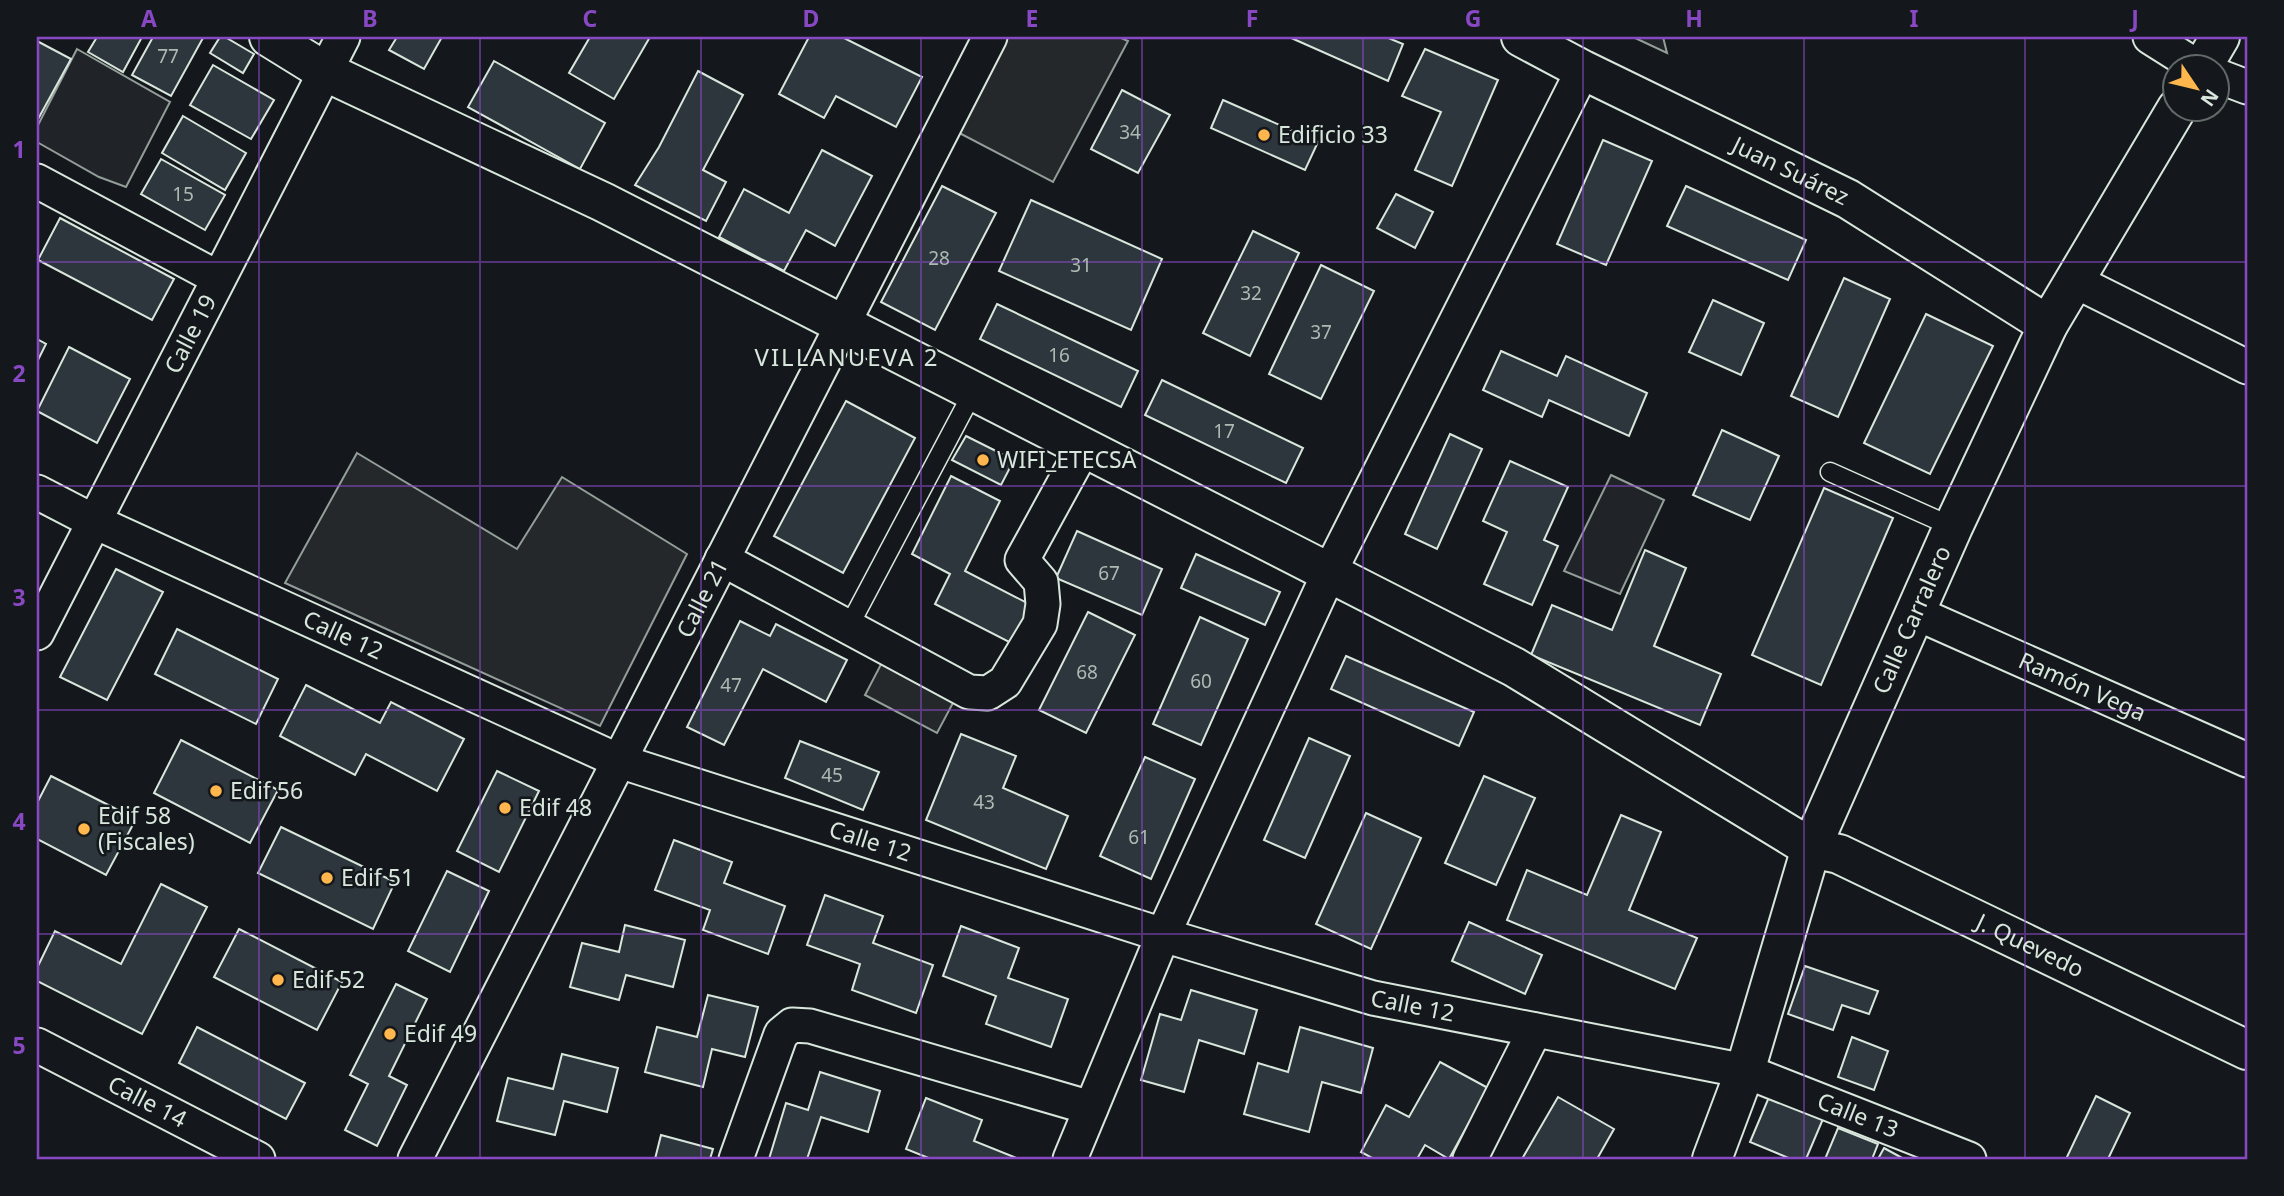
<svg xmlns="http://www.w3.org/2000/svg" width="2284" height="1196" font-family="'Noto Sans',sans-serif">
	<style>
		.green { fill: #202428; stroke: #939e99; stroke-width: 2 }
		.parking { fill: #24282b; stroke: #939e99; stroke-width: 2 }
		.building { fill: #2c363c; stroke: #d8e6dc; stroke-width: 2 }
		.lines { fill: none; stroke-linecap: round; stroke-linejoin: round }
		.service-casing { stroke: #d8e6dc; stroke-width: 21 }
		.minor-casing { stroke: #d8e6dc; stroke-width: 37 }
		.tertiary-casing { stroke: #d8e6dc; stroke-width: 42 }
		.service { stroke: #14181c; stroke-width: 18 }
		.minor { stroke: #14181c; stroke-width: 33 }
		.tertiary { stroke: #14181c; stroke-width: 38 }
		.grid { fill: none; stroke: #8948c3; stroke-width: 2; stroke-opacity: 0.55 }
		.poi-dot { fill: #ffb74d; stroke: #14181c; stroke-width: 2.5 }
		.labels { text-anchor: middle; stroke-width: 5; stroke-linejoin: round; paint-order: stroke }
		.number-label { font-size: 19px; fill: #adbab4 }
		.poi-label { font-size: 23px; fill: #d8e6dc; stroke: #14181c; text-anchor: start }
		.street-label { font-size: 23px; fill: #d8e6dc; stroke: #14181c }
		.neighbourhood-label { font-size: 24px; letter-spacing: 2px; fill: #d8e6dc; stroke: #14181c }
		.neatline { fill: none; stroke: #8948c3; stroke-width: 2.5 }
		.grid-label { font-size: 23px; text-anchor: middle; font-weight: bold; fill: #8948c3 }
	</style>
	<rect width="100%" height="100%" fill="#14181c"/>
	<g class="green">
		<polygon points="1633,37 1663,37 1667,53"/>
		<polygon points="77,49 170,102 126,187 99,177 37,142 37,127"/>
		<polygon points="1611,475 1664,500 1620,594 1564,571"/>
	</g>
	<g class="parking">
		<polygon points="990,37 1119,37 1128,41 1053,182 944,125"/>
		<polygon points="357,453 517,549 562,477 687,554 600,726 285,583"/>
		<polygon points="889,649 961,688 937,733 865,695"/>
	</g>
	<g class="building">
		<polygon points="97,37 142,37 123,72 88,52"/>
		<polygon points="153,37 203,38 171,96 132,75"/>
		<polygon points="220,37 225,37 254,54 243,73 210,53"/>
		<polygon points="397,37 442,37 424,69 389,50"/>
		<polygon points="590,37 650,37 614,99 569,73"/>
		<polygon points="809,37 842,37 922,77 896,127 836,96 824,118 779,94"/>
		<polygon points="1289,37 1386,37 1403,44 1388,81"/>
		<polygon points="37,41 71,59 37,121"/>
		<polygon points="1425,49 1498,80 1452,186 1415,170 1441,112 1402,96"/>
		<polygon points="494,61 605,123 580,169 468,107"/>
		<polygon points="213,65 274,100 251,139 190,105"/>
		<polygon points="698,71 743,95 703,170 726,182 706,221 635,185 659,147"/>
		<polygon points="1122,90 1170,115 1138,173 1091,149"/>
		<polygon points="1223,100 1318,142 1305,170 1211,128"/>
		<polygon points="183,116 246,153 225,190 162,153"/>
		<polygon points="1603,140 1652,161 1606,265 1557,244"/>
		<polygon points="822,150 872,176 835,246 806,230 784,271 719,237 744,189 789,213"/>
		<polygon points="161,159 225,195 205,230 141,194"/>
		<polygon points="942,186 996,213 935,330 881,302"/>
		<polygon points="1686,186 1806,240 1788,280 1667,226"/>
		<polygon points="1396,194 1433,212 1415,248 1377,228"/>
		<polygon points="1031,200 1162,259 1131,330 999,271"/>
		<polygon points="60,218 174,279 152,320 38,260"/>
		<polygon points="1253,231 1299,253 1250,356 1203,333"/>
		<polygon points="1321,265 1374,291 1321,399 1269,374"/>
		<polygon points="1844,278 1890,299 1838,417 1791,396"/>
		<polygon points="1713,300 1764,323 1741,375 1689,352"/>
		<polygon points="997,304 1138,371 1121,407 980,339"/>
		<polygon points="1926,314 1993,346 1930,474 1864,443"/>
		<polygon points="37,339 46,344 37,362"/>
		<polygon points="69,347 130,379 97,443 37,411"/>
		<polygon points="1501,351 1557,376 1566,356 1647,393 1629,436 1549,400 1542,417 1483,390"/>
		<polygon points="1162,380 1303,448 1286,483 1145,415"/>
		<polygon points="846,401 915,438 843,573 774,536"/>
		<polygon points="1722,430 1779,456 1750,520 1693,495"/>
		<polygon points="1450,434 1482,449 1437,549 1405,534"/>
		<polygon points="966,436 1014,460 1001,485 952,460"/>
		<polygon points="1510,461 1568,487 1544,540 1558,546 1532,605 1484,584 1507,532 1483,521"/>
		<polygon points="951,476 1000,501 965,571 1033,606 1013,644 935,604 950,574 912,554"/>
		<polygon points="1824,488 1893,518 1821,685 1752,655"/>
		<polygon points="1077,531 1162,569 1142,615 1056,578"/>
		<polygon points="1645,550 1686,568 1654,646 1721,674 1700,725 1531,655 1552,605 1612,630"/>
		<polygon points="1196,554 1280,592 1265,625 1181,588"/>
		<polygon points="116,569 163,592 107,700 60,677"/>
		<polygon points="1088,612 1135,635 1086,733 1039,710"/>
		<polygon points="1200,617 1248,639 1201,745 1153,724"/>
		<polygon points="740,621 770,636 776,624 847,660 826,702 763,669 724,745 687,727"/>
		<polygon points="177,629 278,679 256,724 155,674"/>
		<polygon points="1346,656 1474,712 1459,746 1331,689"/>
		<polygon points="306,685 380,723 391,702 464,739 437,791 366,754 355,775 280,736"/>
		<polygon points="961,734 1016,756 1003,788 1068,816 1046,869 926,820"/>
		<polygon points="1309,738 1350,756 1305,858 1264,840"/>
		<polygon points="181,740 278,790 250,843 154,793"/>
		<polygon points="800,741 879,772 863,810 785,778"/>
		<polygon points="1145,757 1195,779 1151,879 1100,856"/>
		<polygon points="497,771 539,791 499,872 457,851"/>
		<polygon points="51,776 136,819 106,875 37,839 37,803"/>
		<polygon points="1484,776 1535,798 1496,885 1445,863"/>
		<polygon points="1366,813 1421,838 1371,949 1316,924"/>
		<polygon points="1621,815 1661,832 1629,910 1697,938 1675,989 1507,920 1527,870 1587,895"/>
		<polygon points="281,827 395,882 373,929 258,873"/>
		<polygon points="674,840 732,862 724,883 785,906 768,954 703,930 710,910 655,890"/>
		<polygon points="447,871 489,891 450,972 408,951"/>
		<polygon points="161,884 207,907 142,1034 37,981 37,968 55,931 121,964"/>
		<polygon points="825,895 883,916 873,943 933,965 916,1013 852,990 860,964 807,945"/>
		<polygon points="1469,922 1542,955 1525,994 1452,961"/>
		<polygon points="625,925 685,940 673,987 626,975 619,1000 570,987 582,943 619,952"/>
		<polygon points="961,926 1019,948 1008,978 1068,999 1051,1047 986,1024 996,996 943,976"/>
		<polygon points="239,929 342,982 317,1030 214,977"/>
		<polygon points="1805,966 1878,991 1869,1014 1842,1005 1833,1030 1788,1014"/>
		<polygon points="396,984 427,999 389,1076 407,1085 377,1146 345,1130 368,1084 350,1075"/>
		<polygon points="1191,990 1257,1010 1244,1054 1199,1040 1184,1092 1141,1080 1160,1014 1181,1020"/>
		<polygon points="708,995 758,1007 745,1057 712,1049 703,1087 645,1072 657,1027 697,1037"/>
		<polygon points="197,1027 305,1083 286,1119 179,1063"/>
		<polygon points="1300,1027 1373,1048 1361,1093 1322,1082 1309,1132 1244,1114 1258,1063 1288,1072"/>
		<polygon points="1852,1037 1888,1051 1874,1090 1838,1077"/>
		<polygon points="562,1054 618,1068 607,1112 564,1101 555,1135 497,1121 508,1078 553,1089"/>
		<polygon points="1440,1062 1488,1088 1449,1159 1425,1145 1417,1159 1374,1159 1361,1152 1386,1105 1409,1117"/>
		<polygon points="820,1072 880,1091 868,1132 821,1117 807,1159 769,1159 786,1103 808,1110"/>
		<polygon points="2096,1096 2130,1113 2108,1159 2066,1159"/>
		<polygon points="1558,1097 1614,1129 1597,1159 1522,1159"/>
		<polygon points="1769,1097 1823,1119 1806,1159 1791,1159 1750,1142"/>
		<polygon points="926,1098 982,1120 974,1141 1019,1159 931,1159 906,1149"/>
		<polygon points="1838,1128 1878,1144 1872,1159 1825,1159"/>
		<polygon points="661,1135 713,1149 710,1159 655,1159"/>
		<polygon points="1884,1148 1904,1159 1878,1159"/>
	</g>
	<g class="lines">
		<defs>
			<g id="service">
				<polyline points="1830,472 1953,527"/>
				<polyline points="848,628 973,392"/>
			</g>
			<g id="minor">
				<polyline points="2150,37 2196,66"/>
				<polyline points="2218,76 2247,87"/>
				<polyline points="37,181 218,278"/>
				<polyline points="2073,280 2247,367"/>
				<path id="s1" d="M37 492 93 521 619 761 1163 935 1373 998 1745 1071 1969 1159"/>
				<polyline points="722,559 969,692 988,693 1005,682 1040,624 1043,604 1041,582 1022,560 1084,447"/>
				<path id="s2" d="M1916 613 2247 760"/>
				<path id="s3" d="M37 633 343 37"/>
				<path id="s4" d="M37 1045 258 1159"/>
				<path id="s5" d="M415 1159 990 37"/>
				<polyline points="736,1159 781,1034 792,1025 810,1026 1091,1108"/>
				<polyline points="1070,1159 1163,935 1329,573 1583,70"/>
				<polyline points="1470,1159 1535,1030"/>
			</g>
			<g id="tertiary">
				<path id="s6" d="M269 37 324 71 603 202 1514 667 1811 848 1839 854 2247 1050"/>
				<path id="s7" d="M1521 37 1583 70 1848 199 2048 325"/>
				<polyline points="2203,66 2220,37"/>
				<path id="s8" d="M1712 1159 1745 1071 1811 848 1953 527 2048 325 2177 108"/>
			</g>
		</defs>
		<use href="#service" class="service-casing"/>
		<use href="#minor" class="minor-casing"/>
		<use href="#tertiary" class="tertiary-casing"/>
		<use href="#service" class="service"/>
		<use href="#minor" class="minor"/>
		<use href="#tertiary" class="tertiary"/>
	</g>
	<path class="grid" d="M259 37V1159M480 37V1159M701 37V1159M921 37V1159M1142 37V1159M1363 37V1159M1583 37V1159M1804 37V1159M2025 37V1159M37 262H2247M37 486H2247M37 710H2247M37 934H2247"/>
	<g class="poi-dot">
		<circle cx="1264" cy="135" r="7"/>
		<circle cx="983" cy="460" r="7"/>
		<circle cx="216" cy="791" r="7"/>
		<circle cx="505" cy="808" r="7"/>
		<circle cx="84" cy="829" r="7"/>
		<circle cx="327" cy="878" r="7"/>
		<circle cx="278" cy="980" r="7"/>
		<circle cx="390" cy="1034" r="7"/>
	</g>
	<g class="labels">
		<g class="number-label">
			<text x="168" y="63">77</text>
			<text x="1130" y="139">34</text>
			<text x="183" y="201">15</text>
			<text x="939" y="265">28</text>
			<text x="1081" y="272">31</text>
			<text x="1251" y="300">32</text>
			<text x="1321" y="339">37</text>
			<text x="1059" y="362">16</text>
			<text x="1224" y="438">17</text>
			<text x="1109" y="580">67</text>
			<text x="1087" y="679">68</text>
			<text x="1201" y="688">60</text>
			<text x="731" y="692">47</text>
			<text x="832" y="782">45</text>
			<text x="984" y="809">43</text>
			<text x="1139" y="844">61</text>
		</g>
		<g class="poi-label">
			<text x="1278" y="143">Edificio 33</text>
			<text x="997" y="468">WIFI_ETECSA</text>
			<text x="230" y="799">Edif 56</text>
			<text x="519" y="816">Edif 48</text>
			<text x="98" y="824">Edif 58<tspan x="98" dy="26">(Fiscales)</tspan></text>
			<text x="341" y="886">Edif 51</text>
			<text x="292" y="988">Edif 52</text>
			<text x="404" y="1042">Edif 49</text>
		</g>
		<g class="street-label">
			<text dy="8" stroke="none"><textPath href="#s7" startOffset="301">Juan Suárez</textPath></text>
			<text dy="8" stroke="none"><textPath href="#s3" startOffset="336">Calle 19</textPath></text>
			<text dy="8" stroke="none"><textPath href="#s5" startOffset="630">Calle 21</textPath></text>
			<text dy="8" stroke="none"><textPath href="#s8" startOffset="576">Calle Carralero</textPath></text>
			<text dy="8" stroke="none"><textPath href="#s1" startOffset="338">Calle 12</textPath></text>
			<text dy="8" stroke="none"><textPath href="#s2" startOffset="182">Ramón Vega</textPath></text>
			<text dy="8" stroke="none"><textPath href="#s1" startOffset="905">Calle 12</textPath></text>
			<text dy="8" stroke="none"><textPath href="#s6" startOffset="1984">J. Quevedo</textPath></text>
			<text dy="8" stroke="none"><textPath href="#s1" startOffset="1472">Calle 12</textPath></text>
			<text dy="8" stroke="none"><textPath href="#s4" startOffset="124">Calle 14</textPath></text>
			<text dy="8" stroke="none"><textPath href="#s1" startOffset="1932">Calle 13</textPath></text>
		</g>
		<g class="neighbourhood-label">
			<text x="847" y="366">VILLANUEVA 2</text>
		</g>
	</g>
	<rect width="2284" height="1196" fill="none" stroke="#14181c" stroke-width="77"/>
	<g transform="translate(2196 88) rotate(125)"><circle r="33" fill="#14181c" stroke="#626a69" stroke-width="2"/>
	<path d="M0-5L12 26L0 18L-12 26Z" fill="#ffb74d"/>
	<text y="-10" font-size="19" font-weight="bold" text-anchor="middle" fill="#d8e6dc">N</text>
	</g>
	<rect x="38" y="38" width="2208" height="1120" class="neatline"/>
	<g class="grid-label">
		<text x="149" y="27">A</text>
		<text x="370" y="27">B</text>
		<text x="590" y="27">C</text>
		<text x="811" y="27">D</text>
		<text x="1032" y="27">E</text>
		<text x="1252" y="27">F</text>
		<text x="1473" y="27">G</text>
		<text x="1694" y="27">H</text>
		<text x="1914" y="27">I</text>
		<text x="2135" y="27">J</text>
		<text x="19" y="158">1</text>
		<text x="19" y="382">2</text>
		<text x="19" y="606">3</text>
		<text x="19" y="830">4</text>
		<text x="19" y="1054">5</text>
	</g>
</svg>
